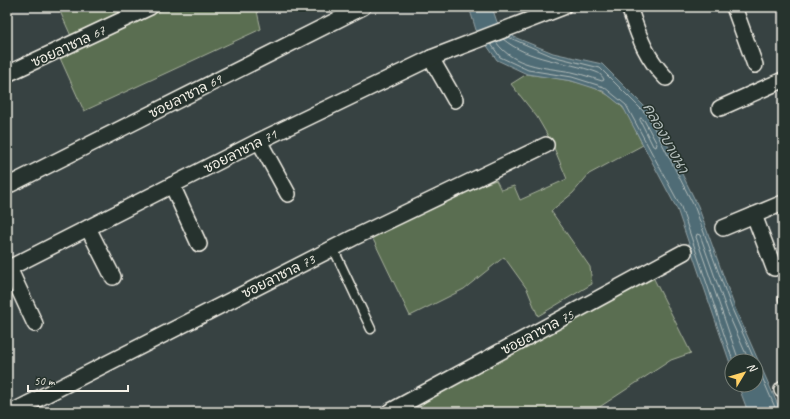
<svg xmlns="http://www.w3.org/2000/svg" width="790" height="419" font-family="Caveat,'Playpen Sans Thai',sans-serif">
	<style>
		.green { fill: #5a6e51; stroke: #a7b09c }
		.water { fill: #506c76; stroke: #92a1a4 }
		.lines { fill: none; stroke-linecap: round; stroke-linejoin: round }
		.shore { stroke: #b2bcba; stroke-width: 1 }
		.service-casing { stroke: #f4f1e8; stroke-width: 11 }
		.minor-casing { stroke: #f4f1e8; stroke-width: 18 }
		.service { stroke: #26332d; stroke-width: 8 }
		.minor { stroke: #26332d; stroke-width: 15 }
		.labels { text-anchor: middle; stroke-width: 3; stroke-linejoin: round; paint-order: stroke }
		.street-label { font-size: 14px; fill: #f4f1e8; stroke: #26332d }
		.water-label { font-size: 15px; font-style: italic; fill: #b2bcba; stroke: #26332d }
	</style>
	<rect width="100%" height="100%" fill="#374242"/>
	<filter id="ink" filterUnits="userSpaceOnUse"><feTurbulence type="fractalNoise" baseFrequency=".025" numOctaves="2"/><feDisplacementMap in="SourceGraphic" scale="8" xChannelSelector="R" yChannelSelector="G"/><feConvolveMatrix kernelMatrix="1 2 1 2 8 2 1 2 1" color-interpolation-filters="sRGB"/></filter>
	<g filter="url(#ink)">
		<g class="green">
			<polygon points="58,7 135,7 71,36"/>
			<polygon points="168,7 256,7 261,29 84,111 60,58"/>
			<path d="M527 74C559 79 599 81 622 107 631 116 636 133 643 145L589 174 573 193 551 211 590 267 592 284 538 316 527 289 504 257 464 289 410 316 371 235 451 196 496 180 501 190 514 186 520 200 567 179 552 143 537 117 511 84Z"/>
			<polygon points="652,275 691,353 671,360 592,412 420,412 418,408 429,399 541,335"/>
		</g>
		<polygon class="water" points="469,7 492,7 497,22 514,37 553,53 602,64 652,114 698,206 735,308 781,412 748,412 738,385 756,385 756,361 732,361 732,369 677,209 623,107 603,91 572,81 527,74 497,60 476,30"/>
		<g class="lines">
			<g class="shore">
				<polyline points="508,37 552,56 600,68 648,116 695,208 732,309 755,361"/>
				<path d="M496 42C514 67 543 67 572 72 582 74 592 78 602 81L604 80C603 77 600 73 596 72 566 61 529 61 503 39"/>
				<polyline points="491,44 500,57 528,70 572,77 604,87 626,105 681,207 733,361"/>
				<polygon points="641,118 644,120 657,144 656,147 653,146 640,120"/>
				<polyline points="739,361 696,237 697,234 700,235 727,311 749,361"/>
				<polyline points="756,363 777,412"/>
			</g>
			<defs>
				<g id="service">
					<polyline points="333,248 371,329"/>
					<polyline points="783,298 783,299"/>
				</g>
				<g id="minor">
					<path d="M629 7C639 36 644 55 666 78"/>
					<polyline points="734,7 755,65"/>
					<polyline points="431,58 455,100"/>
					<polyline points="7,74 150,7"/>
					<polyline points="720,108 783,80"/>
					<polyline points="259,141 288,194"/>
					<polyline points="172,185 199,244"/>
					<polyline points="7,186 363,7"/>
					<polyline points="754,215 774,268"/>
					<polyline points="88,228 113,277"/>
					<polyline points="723,228 783,203"/>
					<polyline points="9,268 35,324"/>
					<polyline points="7,269 259,141 431,58 563,7"/>
					<polyline points="782,390 783,389"/>
					<polyline points="12,412 353,238 546,145"/>
					<polyline points="389,412 684,252"/>
				</g>
			</defs>
			<use href="#service" class="service-casing"/>
			<use href="#minor" class="minor-casing"/>
			<use href="#service" class="service"/>
			<use href="#minor" class="minor"/>
		</g>
	</g>
	<g class="labels">
		<g class="street-label">
			<text transform="translate(68 46) rotate(-25)" y="5">ซอยลาซาล 67</text>
			<text transform="translate(185 96) rotate(-27)" y="5">ซอยลาซาล 69</text>
			<text transform="translate(240 151) rotate(-27)" y="5">ซอยลาซาล 71</text>
			<text transform="translate(278 276) rotate(-27)" y="5">ซอยลาซาล 73</text>
			<text transform="translate(537 332) rotate(-28)" y="5">ซอยลาซาล 75</text>
		</g>
		<g class="water-label">
			<text transform="translate(666 138) rotate(61)" y="5">คลองบางนา</text>
		</g>
	</g>
	<rect width="790" height="419" fill="none" stroke="#26332d" stroke-width="24"/>
	<rect x="12" y="12" width="766" height="395" fill="none" stroke="#f4f1e8" stroke-width="1.5" filter="url(#ink)"/>
	<g transform="translate(744 373) rotate(52)"><circle r="19" fill="#26332d" stroke="#787f78"/>
	<path d="M0-3L7 15L0 10L-7 15Z" fill="#ffd166"/>
	<text y="-6" font-size="11" font-weight="bold" text-anchor="middle" fill="#f4f1e8">N</text>
	</g>
	<path d="M28 385v6h100v-6" fill="none" stroke="#f4f1e8" stroke-width="2"/>
	<text x="34" y="385" font-size="12" fill="#f4f1e8" stroke="#26332d" stroke-width="3" paint-order="stroke">50 m</text>
</svg>
